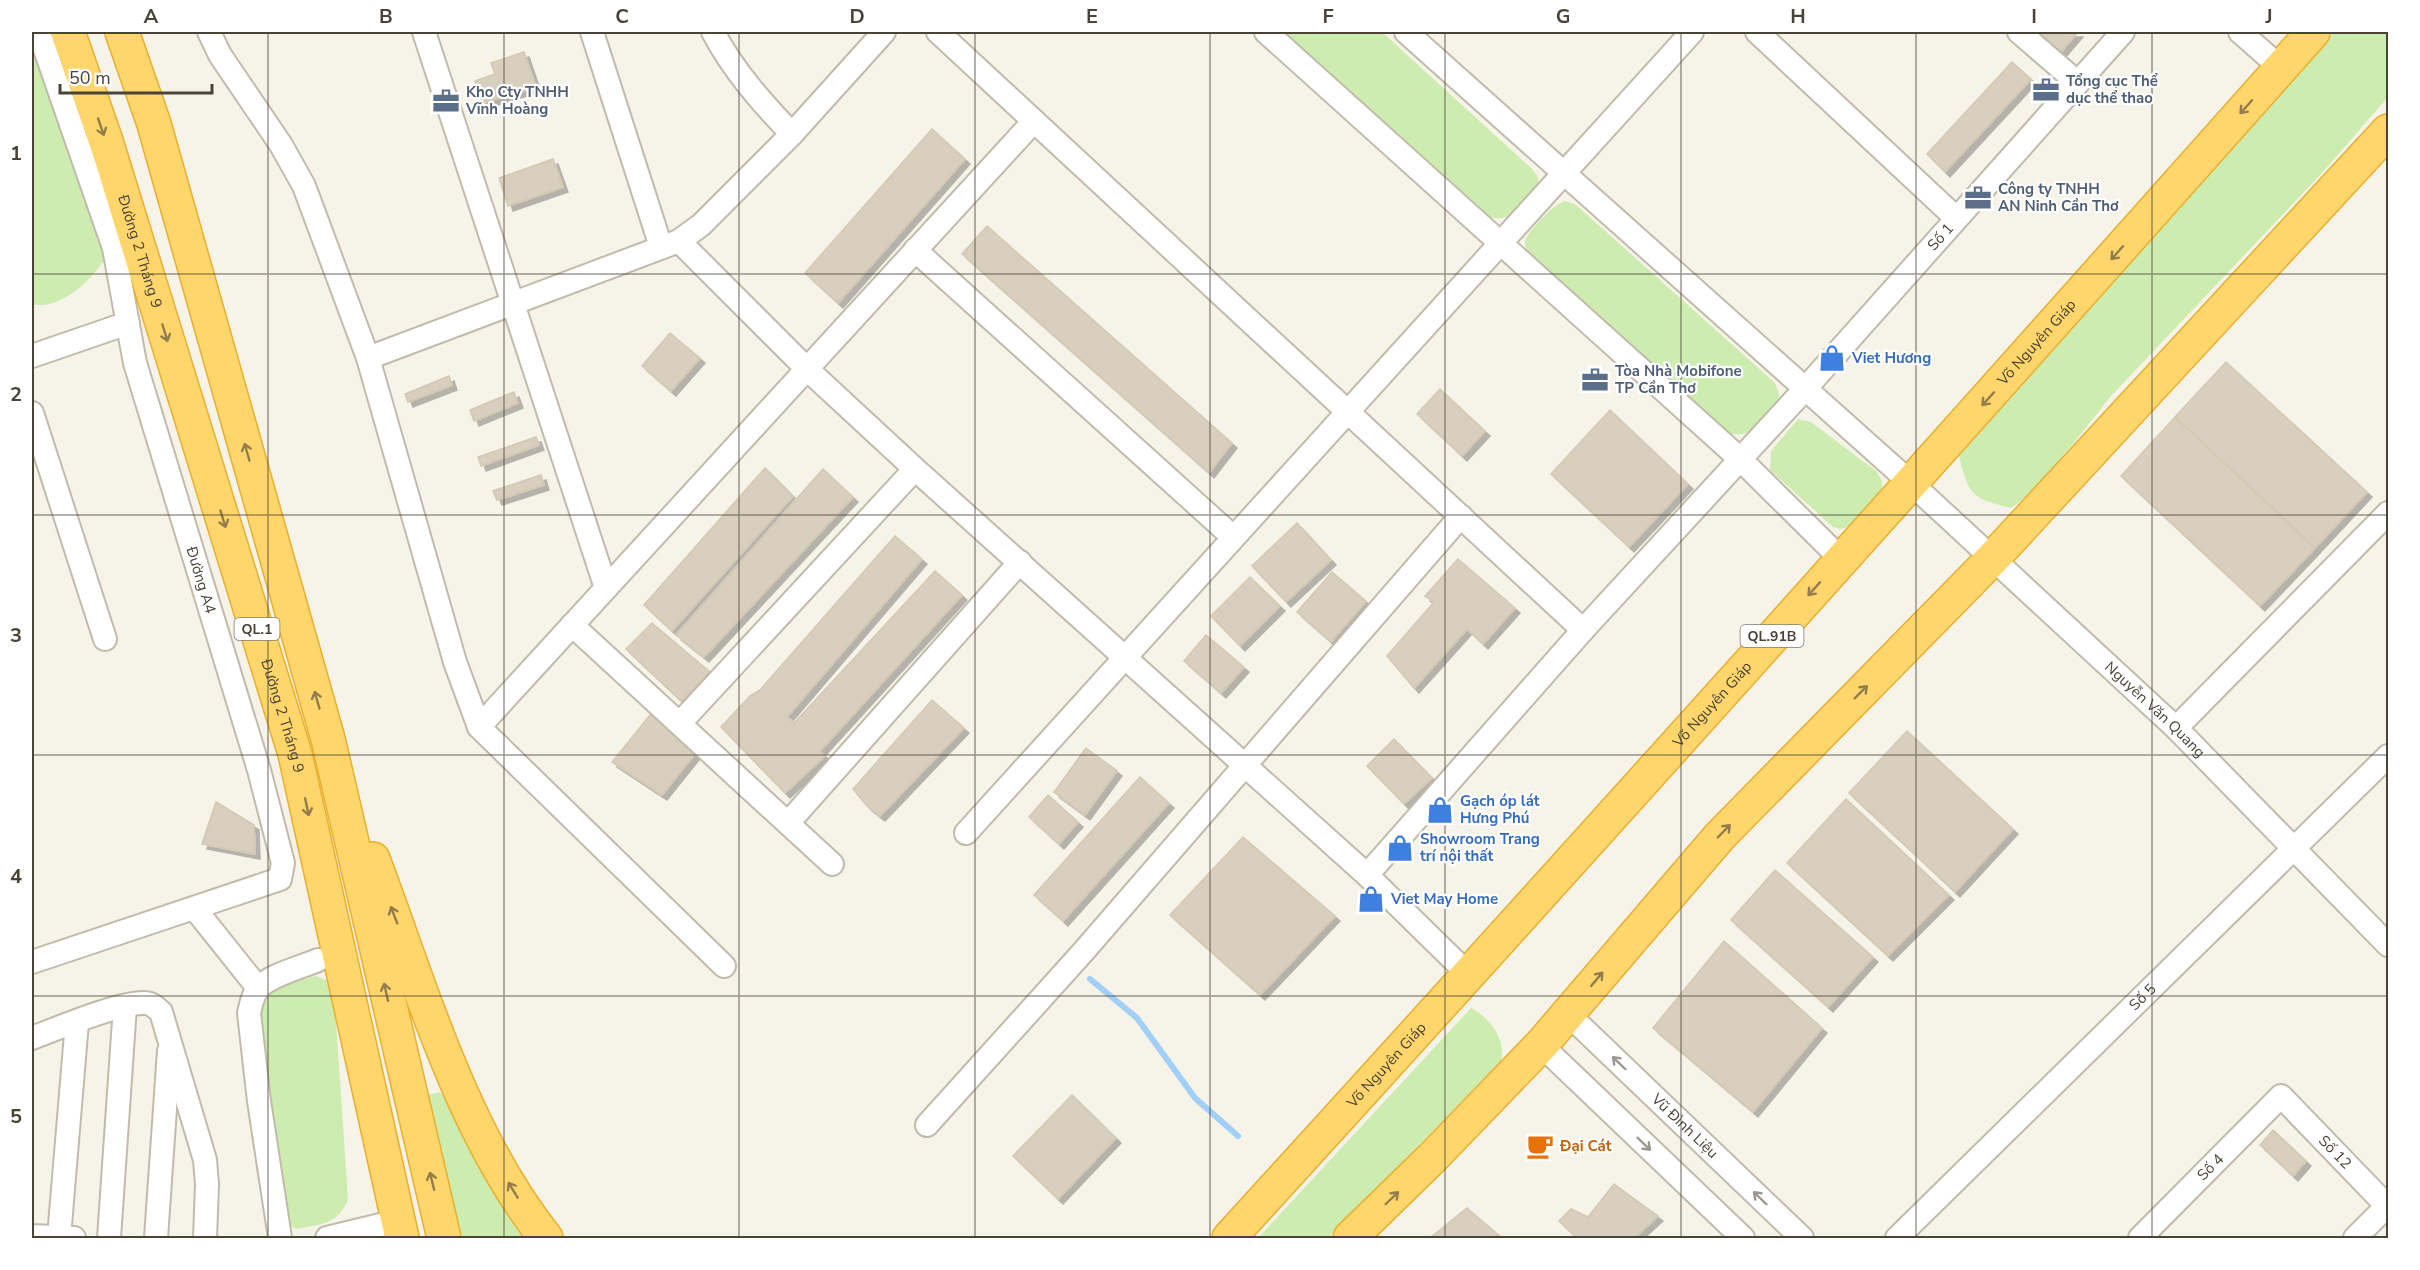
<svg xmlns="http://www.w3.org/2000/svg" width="2420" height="1270" font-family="'Nunito Sans',sans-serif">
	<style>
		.green { fill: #cdecaf }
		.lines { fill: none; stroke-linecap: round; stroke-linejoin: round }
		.stream { stroke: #a2cff6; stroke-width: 6 }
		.building { fill: #d8cfbe; stroke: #d4c8b0; stroke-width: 1.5; filter: url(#shadow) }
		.minor-casing { stroke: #c2bbab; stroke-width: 26 }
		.highway-casing { stroke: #e9af30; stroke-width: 36 }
		.minor { stroke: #fff; stroke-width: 22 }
		.highway { stroke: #ffd66b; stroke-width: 33 }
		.oneway { stroke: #927e4c }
		.oneway2 { stroke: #9b9891 }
		.grid { fill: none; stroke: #4a4437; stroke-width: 1.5; stroke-opacity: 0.55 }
		.labels { text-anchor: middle; stroke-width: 4.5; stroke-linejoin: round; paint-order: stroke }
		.shield { fill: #fff; stroke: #807c73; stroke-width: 1.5 }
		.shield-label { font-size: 14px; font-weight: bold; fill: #4a4437 }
		.service-label { font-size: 15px; font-weight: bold; fill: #4e5e75; stroke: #fff; text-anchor: start }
		.street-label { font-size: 15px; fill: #4a4437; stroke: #fff }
		.shop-label { font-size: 15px; font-weight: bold; fill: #366cbe; stroke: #fff; text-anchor: start }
		.food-label { font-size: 15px; font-weight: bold; fill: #c56008; stroke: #fff; text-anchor: start }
		.neatline { fill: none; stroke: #4a4437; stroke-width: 2 }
		.grid-label { font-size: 20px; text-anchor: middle; font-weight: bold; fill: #4a4437 }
	</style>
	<defs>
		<filter id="shadow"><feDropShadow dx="5" dy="5" stdDeviation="0" flood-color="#0004"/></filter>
	</defs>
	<rect width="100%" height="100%" fill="#f6f3e9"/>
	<g class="green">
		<path d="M32 32 76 159 105 259C91 280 60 311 32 304V140L33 129Z"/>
		<path d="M1281 32H1382L1532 169 1538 177 1539 186C1522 203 1510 227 1484 215Z"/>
		<path d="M2328 32H2388V97L2321 174 2111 396 2076 440 2030 494 2011 508C1972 498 1969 496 1959 456L2028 371Z"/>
		<path d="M1566 201 1576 205 1775 383 1779 394 1778 406C1762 420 1751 440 1729 433L1526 252C1526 249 1525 244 1525 242 1527 231 1556 202 1566 201Z"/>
		<polygon points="1798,419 1811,422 1876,471 1882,481 1882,491 1848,527 1841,529 1833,527 1770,470 1771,451"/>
		<path d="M315 976 328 981 334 991 348 1200C337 1225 321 1224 296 1229L289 1225 285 1218 259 1009 272 989Z"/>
		<path d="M1471 1008C1490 1018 1506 1039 1501 1061L1328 1238H1258Z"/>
		<polygon points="440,1092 528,1226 538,1238 462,1238 428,1095"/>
	</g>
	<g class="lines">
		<polyline class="stream" points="1090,979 1137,1018 1195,1098 1238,1136"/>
	</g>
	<g class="building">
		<polygon points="2043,32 2078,32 2060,53 2039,36"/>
		<polygon points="524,52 536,87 482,103 475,81 495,74 491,63"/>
		<polygon points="2012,62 2031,79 1945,172 1927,154"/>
		<polygon points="932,129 965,159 838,303 805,273"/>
		<polygon points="553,159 563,187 508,206 499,178"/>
		<polygon points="987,226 1232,443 1209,473 962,254"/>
		<polygon points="670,333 700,358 671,391 642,366"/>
		<polygon points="2226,362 2367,492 2315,548 2175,417"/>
		<polygon points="449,376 452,385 408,402 405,394"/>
		<polygon points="1440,389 1485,431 1462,456 1417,414"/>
		<polygon points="514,392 518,403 474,421 470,410"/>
		<polygon points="1610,410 1688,484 1629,547 1551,474"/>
		<polygon points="2175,417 2315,548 2260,606 2121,476"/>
		<polygon points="536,437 539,445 481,466 478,457"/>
		<polygon points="765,468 793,496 672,631 644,605"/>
		<polygon points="823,469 853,497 704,657 676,635"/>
		<polygon points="541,475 544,485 497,500 493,491"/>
		<polygon points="1297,523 1331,560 1286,602 1252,566"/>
		<polygon points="895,536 922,559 787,717 794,723 935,571 962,595 820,751 825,756 785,793 721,727 750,696 760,690"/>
		<polygon points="1458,559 1515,608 1483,644 1467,629 1414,688 1387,656 1434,602 1425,596"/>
		<polygon points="1332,572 1366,601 1331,642 1297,612"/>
		<polygon points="1250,577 1280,606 1240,646 1211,616"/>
		<polygon points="652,623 710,672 681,701 626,649"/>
		<polygon points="1206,635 1244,667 1221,693 1184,661"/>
		<polygon points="932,700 964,728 880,816 867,806 853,789"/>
		<polygon points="650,715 698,750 662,795 612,762"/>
		<polygon points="1907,731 2013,829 1955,892 1849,793"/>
		<polygon points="1394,739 1432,778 1404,804 1367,766"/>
		<polygon points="1086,748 1117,771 1085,815 1054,792"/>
		<polygon points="1140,777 1169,803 1063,921 1034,895"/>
		<polygon points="1048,795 1078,822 1059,844 1029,817"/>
		<polygon points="1846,799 1949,895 1888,956 1787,863"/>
		<polygon points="216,802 254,825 255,854 202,844"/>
		<polygon points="1243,837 1335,916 1260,995 1170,915"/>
		<polygon points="1775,870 1873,957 1828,1007 1731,920"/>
		<polygon points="1724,941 1822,1028 1753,1112 1653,1028"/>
		<polygon points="1072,1095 1116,1138 1058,1199 1013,1156"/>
		<polygon points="2273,1130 2306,1161 2293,1176 2260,1145"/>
		<polygon points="1614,1184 1658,1216 1634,1238 1577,1238 1559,1221 1571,1209 1588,1217"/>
		<polygon points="1467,1208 1502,1238 1430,1238"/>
	</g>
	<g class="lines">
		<defs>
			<g id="minor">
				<polyline points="209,32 220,55 281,145 304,186 368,358 455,662 479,727 724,966"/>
				<polyline points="424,32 606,588"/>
				<polyline points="592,32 661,247"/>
				<path d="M713 32C733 70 762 103 792 134"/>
				<polyline points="938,32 1583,630"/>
				<polyline points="1266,32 1739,458 1841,559"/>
				<path id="s1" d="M1406 32 1912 484 2176 728 2388 945"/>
				<polyline points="1757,32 1956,218"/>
				<polyline points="2019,32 2078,83"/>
				<polyline points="2240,32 2281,68"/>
				<polyline points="679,241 807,369 915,469 1367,875 1469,975"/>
				<polyline points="915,250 1233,537"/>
				<polyline points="32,356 128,323"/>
				<polyline points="368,358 679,241 701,225 792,134 884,32"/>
				<polyline points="32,413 105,639"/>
				<polyline points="572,625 832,864"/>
				<polyline points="680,723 915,469"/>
				<polyline points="479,727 1034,121"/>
				<polyline points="2176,728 2388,513"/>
				<polyline points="788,823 1020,562"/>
				<polyline points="966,833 1692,32"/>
				<path id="s2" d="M1367 875 1583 630 1805 389 2123 32"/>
				<polyline points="195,909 258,988"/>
				<polyline points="32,962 280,879 283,863 259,770 135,363 114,248 39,32"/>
				<path id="s3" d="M1568 1014 1802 1238"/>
				<path d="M32 1038C56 1029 122 1001 145 1003 152 1003 156 1008 161 1012L205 1160 207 1184 205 1238"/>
				<polyline points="1541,1045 1743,1238"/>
				<polyline points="927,1125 1083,952 1461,516"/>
				<polyline points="32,1236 74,1238"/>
				<polyline points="59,1237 77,1022"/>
				<polyline points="109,1238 125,1006"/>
				<polyline points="156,1238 169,1051"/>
				<path d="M280 1238 259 1101 249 1013C251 1005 252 997 257 990 266 976 302 967 318 960"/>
				<polyline points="327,1238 389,1223"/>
				<path id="s4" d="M1897 1238 2388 756"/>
				<path id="s5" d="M2140 1238 2281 1096 2388 1207"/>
				<polyline points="2355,1238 2388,1205"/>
			</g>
			<g id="highway">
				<path id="s6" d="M68 32 106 141 295 754 402 1238"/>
				<polyline points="122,32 154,124 328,739 444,1238"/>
				<path d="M373 859C420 984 462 1133 546 1238"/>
				<path id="s7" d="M1229 1238C1593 839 1954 436 2313 32"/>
				<polyline points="1350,1238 1433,1157 1541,1045 1720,836 1993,558 2388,131"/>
			</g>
		</defs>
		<use href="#minor" class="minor-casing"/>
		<use href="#highway" class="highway-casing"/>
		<use href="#minor" class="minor"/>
		<use href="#highway" class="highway"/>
	</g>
	<defs><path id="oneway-shaft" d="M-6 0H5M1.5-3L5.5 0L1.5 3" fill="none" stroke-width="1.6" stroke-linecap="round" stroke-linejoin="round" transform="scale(1.5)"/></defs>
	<g class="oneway">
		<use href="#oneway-shaft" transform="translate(2246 107) rotate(132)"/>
		<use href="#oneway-shaft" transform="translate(101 127) rotate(71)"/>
		<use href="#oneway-shaft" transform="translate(2117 253) rotate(132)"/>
		<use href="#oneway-shaft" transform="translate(165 333) rotate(73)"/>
		<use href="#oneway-shaft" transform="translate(1988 399) rotate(132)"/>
		<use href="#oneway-shaft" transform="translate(247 452) rotate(-106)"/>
		<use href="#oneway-shaft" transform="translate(223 519) rotate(73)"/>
		<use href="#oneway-shaft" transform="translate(1814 589) rotate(132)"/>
		<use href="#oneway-shaft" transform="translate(1861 692) rotate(-45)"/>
		<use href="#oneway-shaft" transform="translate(317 700) rotate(-106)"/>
		<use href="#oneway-shaft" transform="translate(307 807) rotate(78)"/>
		<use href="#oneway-shaft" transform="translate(1724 831) rotate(-46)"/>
		<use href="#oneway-shaft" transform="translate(394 915) rotate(-111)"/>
		<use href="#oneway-shaft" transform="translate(1597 979) rotate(-50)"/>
		<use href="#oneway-shaft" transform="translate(386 992) rotate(-103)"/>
		<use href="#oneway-shaft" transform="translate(432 1181) rotate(-104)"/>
		<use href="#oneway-shaft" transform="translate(513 1190) rotate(-121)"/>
		<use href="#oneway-shaft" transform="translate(1392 1198) rotate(-44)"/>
	</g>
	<g class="oneway2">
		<use href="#oneway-shaft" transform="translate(1619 1063) rotate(-136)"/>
		<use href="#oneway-shaft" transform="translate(1644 1144) rotate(44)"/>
		<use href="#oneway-shaft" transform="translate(1760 1198) rotate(-136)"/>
	</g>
	<path class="grid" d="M268 32V1238M504 32V1238M739 32V1238M975 32V1238M1210 32V1238M1445 32V1238M1681 32V1238M1916 32V1238M2152 32V1238M32 274H2388M32 515H2388M32 755H2388M32 996H2388"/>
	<defs>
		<symbol id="office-bare" viewBox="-9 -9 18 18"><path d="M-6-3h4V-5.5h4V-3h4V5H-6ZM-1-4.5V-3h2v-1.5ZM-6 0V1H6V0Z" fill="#5c6f8a" stroke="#fff" stroke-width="2.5" paint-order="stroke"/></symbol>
		<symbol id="shop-bare" viewBox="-9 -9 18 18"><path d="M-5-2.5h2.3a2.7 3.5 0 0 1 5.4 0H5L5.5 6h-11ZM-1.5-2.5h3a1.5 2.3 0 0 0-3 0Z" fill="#3f7fe0" stroke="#fff" stroke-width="2.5" paint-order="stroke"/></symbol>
		<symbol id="cafe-bare" viewBox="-9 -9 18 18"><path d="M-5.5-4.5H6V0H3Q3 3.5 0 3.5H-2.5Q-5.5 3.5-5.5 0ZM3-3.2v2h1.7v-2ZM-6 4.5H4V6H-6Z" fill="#e8710a" stroke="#fff" stroke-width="2.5" paint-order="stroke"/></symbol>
	</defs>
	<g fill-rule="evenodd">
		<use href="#office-bare" x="2027" y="71" width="38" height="38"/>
		<use href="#office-bare" x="427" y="82" width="38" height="38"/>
		<use href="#office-bare" x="1959" y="179" width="38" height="38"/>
		<use href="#shop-bare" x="1813" y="339" width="38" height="38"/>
		<use href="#office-bare" x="1576" y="361" width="38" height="38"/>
		<use href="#shop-bare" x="1421" y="791" width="38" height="38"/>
		<use href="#shop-bare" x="1381" y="829" width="38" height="38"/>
		<use href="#shop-bare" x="1352" y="880" width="38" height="38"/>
		<use href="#cafe-bare" x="1521" y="1127" width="38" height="38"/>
	</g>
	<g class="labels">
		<g class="shield">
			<rect x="234.5" y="618" width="45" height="22" rx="4.5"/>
			<rect x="1740.5" y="625" width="63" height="22" rx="4.5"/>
		</g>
		<g class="shield-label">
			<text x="257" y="634">QL.1</text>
			<text x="1772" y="641">QL.91B</text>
		</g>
		<g class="service-label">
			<text x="2066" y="86">Tổng cục Thể<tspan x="2066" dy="17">dục thể thao</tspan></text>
			<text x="466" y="97">Kho Cty TNHH<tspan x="466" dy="17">Vĩnh Hoàng</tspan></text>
			<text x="1998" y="194">Công ty TNHH<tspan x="1998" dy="17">AN Ninh Cần Thơ</tspan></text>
			<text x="1615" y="376">Tòa Nhà Mobifone<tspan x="1615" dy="17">TP Cần Thơ</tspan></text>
		</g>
		<g class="street-label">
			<text dy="5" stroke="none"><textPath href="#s2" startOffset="858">Số 1</textPath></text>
			<text dy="5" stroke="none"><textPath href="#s6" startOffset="231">Đường 2 Tháng 9</textPath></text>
			<text dy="5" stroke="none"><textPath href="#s7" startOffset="1206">Võ Nguyên Giáp</textPath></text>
			<text transform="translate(201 580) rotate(73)" y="5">Đường A4</text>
			<text dy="5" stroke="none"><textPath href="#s7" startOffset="720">Võ Nguyên Giáp</textPath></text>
			<text dy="5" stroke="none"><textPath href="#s1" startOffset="1010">Nguyễn Văn Quang</textPath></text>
			<text dy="5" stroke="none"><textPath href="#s6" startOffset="717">Đường 2 Tháng 9</textPath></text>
			<text dy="5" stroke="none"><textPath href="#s4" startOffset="344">Số 5</textPath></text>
			<text dy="5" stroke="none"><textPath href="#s7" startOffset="234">Võ Nguyên Giáp</textPath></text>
			<text dy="5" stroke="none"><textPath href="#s3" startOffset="162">Vũ Đình Liệu</textPath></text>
			<text dy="5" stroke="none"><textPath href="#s5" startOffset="278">Số 12</textPath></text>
			<text dy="5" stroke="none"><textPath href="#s5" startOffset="100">Số 4</textPath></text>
		</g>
		<g class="shop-label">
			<text x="1852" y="363">Viet Hương</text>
			<text x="1460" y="806">Gạch óp lát<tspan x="1460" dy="17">Hưng Phú</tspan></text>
			<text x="1420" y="844">Showroom Trang<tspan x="1420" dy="17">trí nội thất</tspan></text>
			<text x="1391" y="904">Viet May Home</text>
		</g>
		<g class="food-label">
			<text x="1560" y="1151">Đại Cát</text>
		</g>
	</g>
	<rect width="2420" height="1270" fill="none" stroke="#ffffff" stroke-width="66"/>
	<path d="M60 84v9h152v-9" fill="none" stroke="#4a4437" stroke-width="3"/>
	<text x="69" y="84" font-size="18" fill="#4a4437" stroke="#ffffff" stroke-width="4.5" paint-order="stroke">50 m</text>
	<rect x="33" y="33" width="2354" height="1204" class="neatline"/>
	<g class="grid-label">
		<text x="151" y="23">A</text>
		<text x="386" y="23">B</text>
		<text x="622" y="23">C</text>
		<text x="857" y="23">D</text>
		<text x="1092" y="23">E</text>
		<text x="1328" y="23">F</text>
		<text x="1563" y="23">G</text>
		<text x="1798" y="23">H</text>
		<text x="2034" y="23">I</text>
		<text x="2269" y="23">J</text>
		<text x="16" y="160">1</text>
		<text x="16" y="401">2</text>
		<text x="16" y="642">3</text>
		<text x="16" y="883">4</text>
		<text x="16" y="1123">5</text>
	</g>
</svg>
